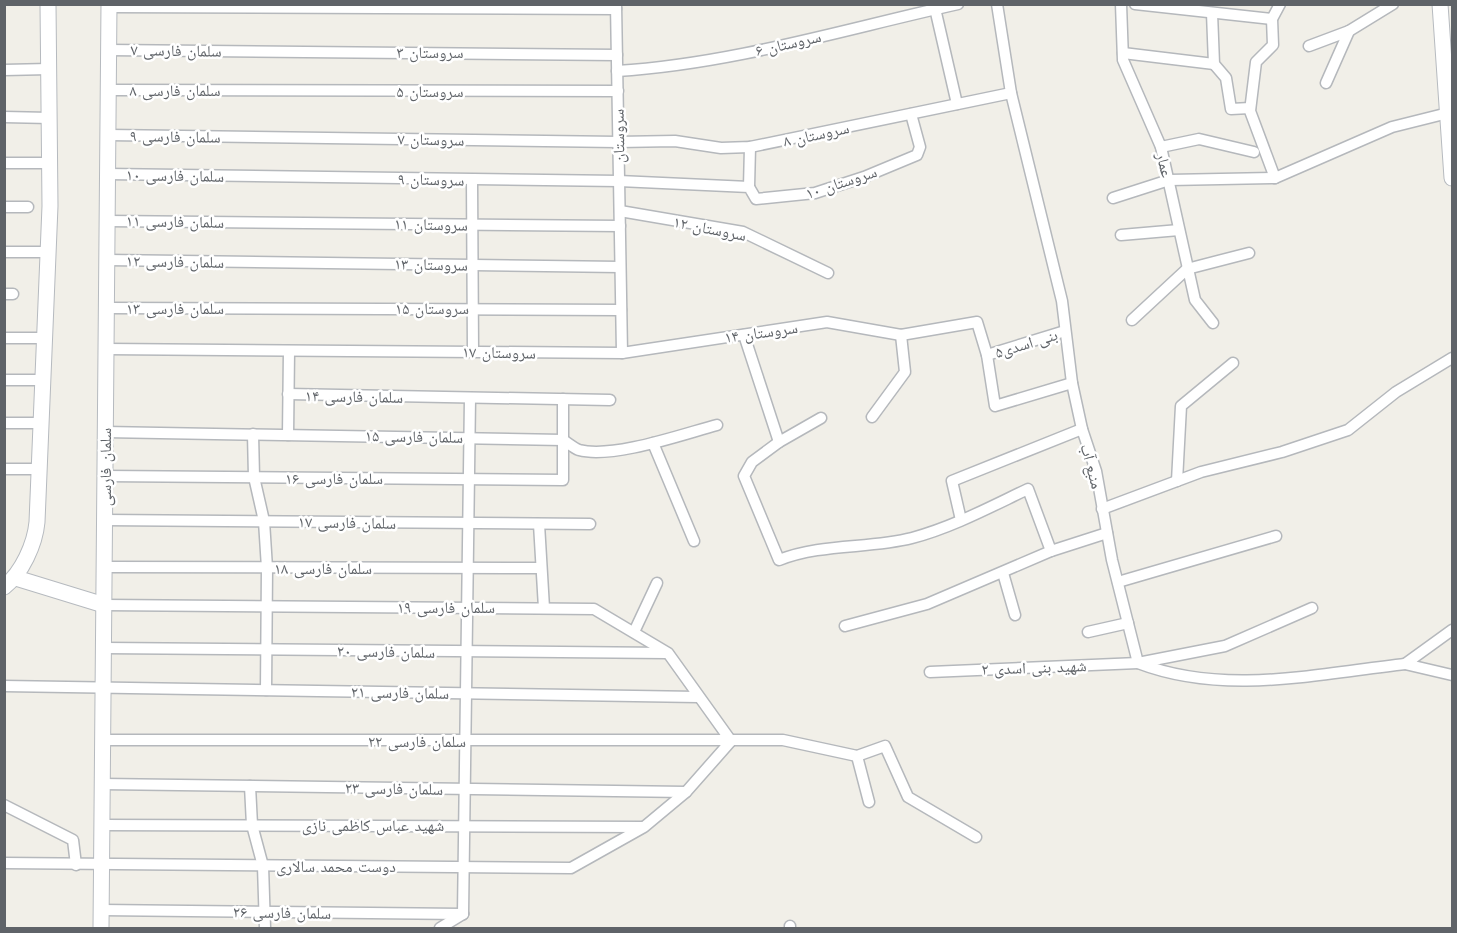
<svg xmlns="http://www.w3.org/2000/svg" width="1457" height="933" font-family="'Work Sans','Noto Naskh Arabic',sans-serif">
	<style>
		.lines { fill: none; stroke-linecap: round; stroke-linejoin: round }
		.street-casing { stroke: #b5b8bc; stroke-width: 13 }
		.secondary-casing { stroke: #b6babf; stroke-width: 17 }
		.street { stroke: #fff; stroke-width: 10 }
		.secondary { stroke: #fff; stroke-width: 15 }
		.labels { text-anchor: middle; stroke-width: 5; stroke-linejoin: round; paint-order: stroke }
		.street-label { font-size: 16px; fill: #5f6368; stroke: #fff }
	</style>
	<rect width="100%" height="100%" fill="#f1efe8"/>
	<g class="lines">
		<defs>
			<g id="street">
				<polyline points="616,4 622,353"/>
				<polyline points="934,4 957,104"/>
				<path d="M997 4 1011 93 1062 301 1072 383 1082 429 1096 471 1112 560 1138 663C1224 696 1316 674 1405 664"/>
				<polyline points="1121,4 1123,60 1161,147 1195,300 1213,323"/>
				<polyline points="1135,4 1272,19"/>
				<polyline points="109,7 616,9"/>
				<polyline points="1212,13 1214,64 1226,78 1231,109 1250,108"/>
				<polyline points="1309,46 1349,31 1393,4"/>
				<polyline points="108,50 617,55"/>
				<polyline points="1123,53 1214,64"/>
				<polyline points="4,70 49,69"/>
				<path d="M617 71C732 64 845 29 958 4"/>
				<polyline points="1326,83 1349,31"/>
				<polyline points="108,90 618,91"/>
				<polyline points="4,117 50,118"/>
				<polyline points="108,135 618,142 675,141 721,148 750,147 1011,93"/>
				<polyline points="1161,147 1199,139 1254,152"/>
				<polyline points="4,163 50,163"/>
				<polyline points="107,174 619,181 749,187 756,199 815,193 864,177 917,155 920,147 911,114"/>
				<polyline points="1275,178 1250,111 1256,62 1273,45 1272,19 1280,4"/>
				<polyline points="472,180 473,351"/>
				<polyline points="749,187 750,147"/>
				<polyline points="1113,198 1169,180 1275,178 1392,127 1448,113"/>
				<polyline points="4,207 28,207"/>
				<polyline points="620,211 743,232 828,273"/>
				<polyline points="107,221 620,226"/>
				<polyline points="1121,235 1179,230"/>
				<polyline points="4,252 49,252"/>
				<polyline points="107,260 620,267"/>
				<polyline points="4,294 13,294"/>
				<polyline points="106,308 621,310"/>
				<polyline points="1132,320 1187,269 1249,253"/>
				<polyline points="744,335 779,442 821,418"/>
				<polyline points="4,338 45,338"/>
				<polyline points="106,349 622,353 827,322 901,335 977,322 987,355 995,406 1072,383"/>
				<polyline points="987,355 1065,331"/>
				<polyline points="4,380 43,380"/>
				<polyline points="288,394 610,400"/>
				<polyline points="872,417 905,372 901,335"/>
				<polyline points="4,423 41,423"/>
				<path d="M105 432 563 440C568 443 574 448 579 450 613 459 683 434 717 425"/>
				<polyline points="253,434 254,477 264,521 267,568 266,690"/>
				<polyline points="288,435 289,351"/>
				<path d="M779 442 752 462 744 476 779 560C822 543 869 549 912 538 953 527 990 507 1028 489L1051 551"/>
				<polyline points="653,443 694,541"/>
				<polyline points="4,469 39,469"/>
				<polyline points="105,476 563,480 563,399"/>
				<polyline points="1177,481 1181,406 1233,363"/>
				<polyline points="1102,509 1201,472 1282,452 1348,430 1396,392 1452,358"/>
				<polyline points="104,520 590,524"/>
				<polyline points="961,520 952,481 1082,429"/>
				<polyline points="539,524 544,608"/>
				<polyline points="104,567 541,568"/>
				<polyline points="1003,573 1015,615"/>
				<polyline points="1118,582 1276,536"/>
				<polyline points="104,605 594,609 668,653 731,741"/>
				<polyline points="845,626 927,604 1051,551 1107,533"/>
				<polyline points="1452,630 1405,664 1452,675"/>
				<polyline points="634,632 657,583"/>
				<polyline points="1088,632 1128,623"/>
				<polyline points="104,648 667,653"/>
				<polyline points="930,672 1138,663 1225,646 1312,608"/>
				<polyline points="4,686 698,697"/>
				<polyline points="103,740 783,740 857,756 885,746 908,797 976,837"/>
				<polyline points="857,756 869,802"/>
				<polyline points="102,784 686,792"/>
				<polyline points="250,786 252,825 263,866 265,928"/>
				<polyline points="4,805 73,840 76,865"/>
				<polyline points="102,825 642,827"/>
				<polyline points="4,863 571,868 644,827 686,792 731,741"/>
				<polyline points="101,910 463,914"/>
				<polyline points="463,914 470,398"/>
				<polyline points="790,926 790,928"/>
				<polyline points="440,928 463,914"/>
			</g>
			<g id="secondary">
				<polyline points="1440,4 1452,178"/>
				<polyline points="16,578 104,605"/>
				<path d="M4 587C22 573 35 544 37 522L50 206 48 4"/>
				<polyline points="101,928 109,4"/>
			</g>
		</defs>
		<use href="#street" class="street-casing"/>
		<use href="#secondary" class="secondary-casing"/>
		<use href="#street" class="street"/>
		<use href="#secondary" class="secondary"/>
	</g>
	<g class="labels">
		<g class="street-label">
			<text transform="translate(788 43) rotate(-13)" y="6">سروستان ۶</text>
			<text transform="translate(176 50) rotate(1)" y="6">سلمان فارسی ۷</text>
			<text x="430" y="58">سروستان ۳</text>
			<text x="175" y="96">سلمان فارسی ۸</text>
			<text x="430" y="97">سروستان ۵</text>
			<text transform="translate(816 134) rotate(-12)" y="6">سروستان ۸</text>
			<text transform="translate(175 136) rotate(1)" y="6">سلمان فارسی ۹</text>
			<text transform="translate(618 136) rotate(-91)" y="6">سروستان</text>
			<text transform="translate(431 139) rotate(1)" y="6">سروستان ۷</text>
			<text transform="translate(1165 165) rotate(77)" y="6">عمار</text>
			<text transform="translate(175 175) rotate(1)" y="6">سلمان فارسی ۱۰</text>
			<text transform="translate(431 179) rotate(1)" y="6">سروستان ۹</text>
			<text transform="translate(841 182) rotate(-18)" y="6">سروستان ۱۰</text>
			<text transform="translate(175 221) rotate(1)" y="6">سلمان فارسی ۱۱</text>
			<text transform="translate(431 224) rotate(1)" y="6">سروستان ۱۱</text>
			<text transform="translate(710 228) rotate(11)" y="6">سروستان ۱۲</text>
			<text transform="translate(175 261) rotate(1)" y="6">سلمان فارسی ۱۲</text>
			<text transform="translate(431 264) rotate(1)" y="6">سروستان ۱۳</text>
			<text x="175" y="314">سلمان فارسی ۱۳</text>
			<text x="432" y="314">سروستان ۱۵</text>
			<text transform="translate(761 332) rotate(-8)" y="6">سروستان ۱۴</text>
			<text transform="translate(1026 343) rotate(-17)" y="6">بنی اسدی۵</text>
			<text transform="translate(499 352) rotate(1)" y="6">سروستان ۱۷</text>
			<text transform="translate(354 396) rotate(1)" y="6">سلمان فارسی ۱۴</text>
			<text transform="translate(414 436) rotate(1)" y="6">سلمان فارسی ۱۵</text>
			<text transform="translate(1092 466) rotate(75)" y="6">منبع آب</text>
			<text transform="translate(105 467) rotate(-90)" y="6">سلمان فارسی</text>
			<text x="334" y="484">سلمان فارسی ۱۶</text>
			<text transform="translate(347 522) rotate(1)" y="6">سلمان فارسی ۱۷</text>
			<text x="323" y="574">سلمان فارسی ۱۸</text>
			<text x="446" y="613">سلمان فارسی ۱۹</text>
			<text transform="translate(386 651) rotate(1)" y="6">سلمان فارسی ۲۰</text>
			<text transform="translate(1034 667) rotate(-2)" y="6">شهید بنی اسدی ۲</text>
			<text transform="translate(400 692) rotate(1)" y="6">سلمان فارسی ۲۱</text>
			<text x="417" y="747">سلمان فارسی ۲۲</text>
			<text transform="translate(394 788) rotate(1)" y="6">سلمان فارسی ۲۳</text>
			<text x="373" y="831">شهید عباس کاظمی نازی</text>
			<text x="336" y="872">دوست محمد سالاری</text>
			<text transform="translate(282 912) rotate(1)" y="6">سلمان فارسی ۲۶</text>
		</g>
	</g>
	<rect width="1457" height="933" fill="none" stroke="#5f6368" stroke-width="12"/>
</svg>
